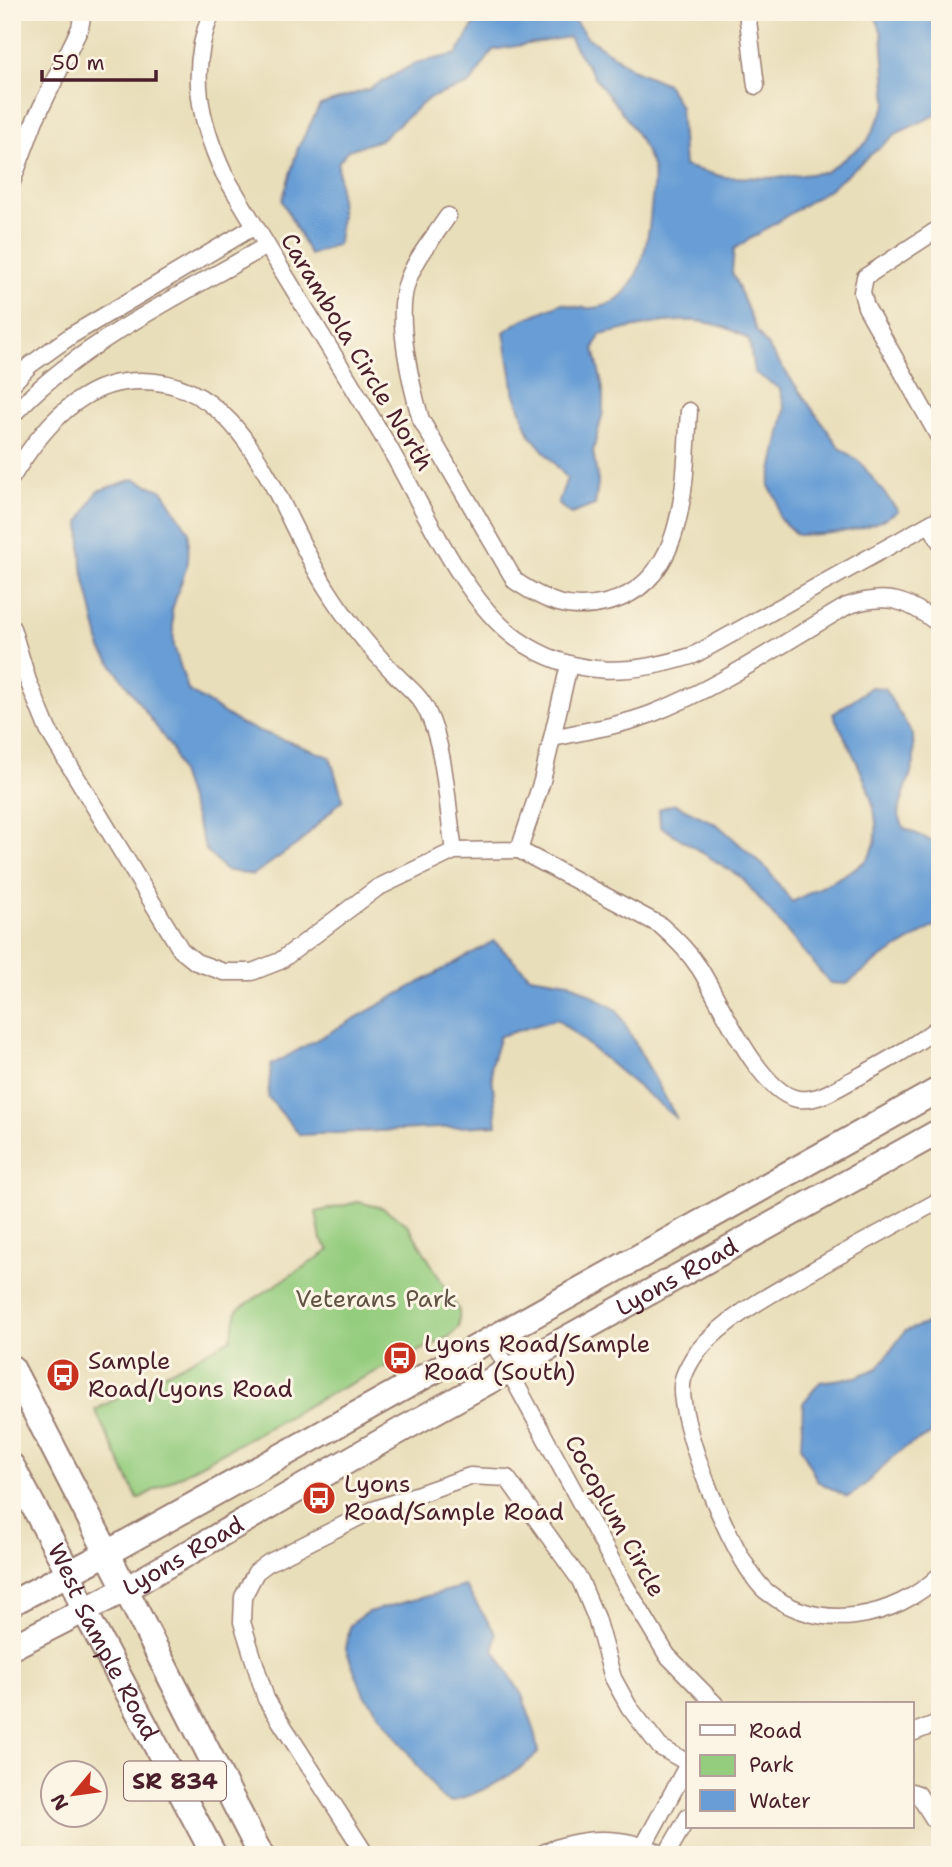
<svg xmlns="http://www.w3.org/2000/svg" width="952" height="1867" font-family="'Shantell Sans',sans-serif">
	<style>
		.green { fill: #95cd7f; stroke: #707655; stroke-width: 2 }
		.water { fill: #689ed5; stroke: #595e80; stroke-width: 2 }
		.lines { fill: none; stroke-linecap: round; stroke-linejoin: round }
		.minor-casing { stroke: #9a7e72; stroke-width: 19 }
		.primary-casing { stroke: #9a7e72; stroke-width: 28 }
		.minor { stroke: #fff; stroke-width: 16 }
		.primary { stroke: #fff; stroke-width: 24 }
		.labels { text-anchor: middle; stroke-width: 6; stroke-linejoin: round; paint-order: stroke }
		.shield { fill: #fcf5e5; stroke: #7f5f63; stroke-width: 2 }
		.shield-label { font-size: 23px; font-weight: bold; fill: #4a1f2b }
		.street-label { font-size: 24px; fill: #4a1f2b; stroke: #fcf5e5 }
		.park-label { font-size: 24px; fill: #605344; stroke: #fcf5e5 }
		.poi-label { font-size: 24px; fill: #4a1f2b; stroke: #fcf5e5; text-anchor: start }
	</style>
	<rect width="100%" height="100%" fill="#fcf5e5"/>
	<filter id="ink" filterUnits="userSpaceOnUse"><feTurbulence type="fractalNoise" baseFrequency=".0143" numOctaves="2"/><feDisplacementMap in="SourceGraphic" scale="14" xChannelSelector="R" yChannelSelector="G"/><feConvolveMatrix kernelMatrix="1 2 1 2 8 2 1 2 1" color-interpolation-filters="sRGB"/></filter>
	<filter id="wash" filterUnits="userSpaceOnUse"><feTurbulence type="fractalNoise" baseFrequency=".00686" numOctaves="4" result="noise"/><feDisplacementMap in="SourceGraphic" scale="28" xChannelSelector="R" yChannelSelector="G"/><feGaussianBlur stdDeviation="1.57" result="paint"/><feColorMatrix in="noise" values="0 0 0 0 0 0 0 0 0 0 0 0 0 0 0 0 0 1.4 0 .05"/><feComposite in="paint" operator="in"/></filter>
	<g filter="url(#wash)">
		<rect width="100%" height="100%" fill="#e9deba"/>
		<polygon class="green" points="358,1202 383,1208 408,1225 459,1311 459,1327 449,1337 327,1395 138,1499 95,1410 231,1339 237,1310 330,1250 321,1240 316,1212"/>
		<g class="water">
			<path d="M481 12H568L587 37 634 70 667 84 680 107 684 166 724 177 777 178 826 172 867 142 887 103 882 34 874 12H940V113L897 133 828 190 734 249 732 272 756 330 840 448 860 462 898 511C868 532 833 534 797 535L779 518 777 500 769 486 785 409 780 389 754 372 749 340C702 307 653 324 600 335L594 348 603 389V412L593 451 598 482 595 505 571 514 558 504 567 478 530 435 514 392 504 332 520 321 562 303C630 327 647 262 651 208 652 196 656 178 652 166 638 131 624 114 601 86 589 71 579 53 569 37L493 50 470 84 429 98 380 140 348 150 338 163 341 214 338 244 310 255 282 201 298 148 320 105 369 89 416 63 457 54Z"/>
			<polygon points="134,479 163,491 189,532 188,562 172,610 174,646 188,690 241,724 330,757 343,799 299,843 253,875 225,870 206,850 172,749 101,649 82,567 80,522 97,491"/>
			<path d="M871 687 884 688 913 735 914 763 898 813 904 828 940 845V923L875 962 847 984 830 983 742 878 660 826 659 809 675 804 718 825 766 868 792 902C807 894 858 870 867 859 896 824 850 749 833 714Z"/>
			<polygon points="494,941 530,976 569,982 617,1010 677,1119 557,1019 500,1036 491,1065 497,1125 300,1135 268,1097 271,1065"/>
			<path d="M940 1319V1427C928 1438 914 1441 902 1450 882 1463 868 1487 847 1497L817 1481 801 1447 803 1403 820 1382 856 1377 878 1368 905 1331Z"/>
			<path d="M465 1586 496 1634 494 1650 522 1695 534 1729 538 1753C513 1777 483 1792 451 1802L441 1797 363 1692 346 1649 350 1625 368 1612Z"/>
		</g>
	</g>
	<g filter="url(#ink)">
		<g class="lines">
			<defs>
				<g id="minor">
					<path d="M212 12C188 69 199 120 224 174 276 262 331 349 383 437 419 497 461 599 517 639 574 679 631 675 694 655L940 518"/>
					<polyline points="747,12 756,86"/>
					<polyline points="12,182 35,120 80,28 83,12"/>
					<path d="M448 216C434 237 413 261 406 286 396 321 411 385 421 420L515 581C545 601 569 612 605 603 689 584 684 477 689 411"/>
					<polyline points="940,228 865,277 862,292 866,307 940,439"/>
					<polyline points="12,384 30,365 72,335 255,226"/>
					<path d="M12 416C75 345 184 294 266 246"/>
					<path d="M12 477C37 436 74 388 125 382 246 368 276 509 327 589 345 618 369 647 393 672 404 684 420 695 427 711 446 749 447 808 454 851"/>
					<polyline points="930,524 940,542"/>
					<polyline points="12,628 28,681 48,730 181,950 196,962 224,972 252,972 280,961 377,888 454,851 519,850 542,781 569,665"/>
					<path d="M552 738C585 731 619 726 651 714 720 687 783 643 847 606 887 592 908 600 940 625"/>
					<path d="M519 850 660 925C675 938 689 952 700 969 720 1001 759 1093 798 1099 819 1102 840 1086 858 1077 887 1061 914 1046 940 1026"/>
					<path d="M940 1200C898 1223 857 1246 815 1269 777 1291 726 1317 698 1351 693 1357 685 1371 683 1379 673 1416 736 1568 767 1592 820 1634 894 1619 940 1575"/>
					<polyline points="491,1338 625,1585 667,1655 715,1704"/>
					<polyline points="912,1733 940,1722"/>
					<polyline points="912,1792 918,1794 940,1829"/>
					<polyline points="644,1845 688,1764"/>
					<polyline points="366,1855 266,1699 242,1622 243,1597 256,1572 268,1563 373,1510 470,1476 507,1478 580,1580 596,1618 613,1678 629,1707 660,1747 688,1763"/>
					<path d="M539 1855C578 1836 624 1834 663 1855"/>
					<polyline points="666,1855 688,1817"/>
				</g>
				<g id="primary">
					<path d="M12 1368C97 1530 177 1693 261 1855"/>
					<path id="s1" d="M12 1466 69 1573 84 1610 214 1855"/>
					<polyline points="12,1603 109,1552 940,1089"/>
					<path id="s2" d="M12 1647 126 1589 403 1429 940 1131"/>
				</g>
			</defs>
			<use href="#minor" class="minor-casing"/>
			<use href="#primary" class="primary-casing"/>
			<use href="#minor" class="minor"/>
			<use href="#primary" class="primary"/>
		</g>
	</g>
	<defs>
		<symbol id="bus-disc" viewBox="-11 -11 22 22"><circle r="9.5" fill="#c8321e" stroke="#fcf5e5"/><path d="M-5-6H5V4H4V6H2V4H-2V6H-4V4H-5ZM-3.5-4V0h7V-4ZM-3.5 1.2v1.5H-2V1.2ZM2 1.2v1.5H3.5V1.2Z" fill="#fff"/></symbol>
	</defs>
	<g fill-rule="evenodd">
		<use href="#bus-disc" x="381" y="1339" width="38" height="38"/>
		<use href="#bus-disc" x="44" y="1356" width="38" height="38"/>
		<use href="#bus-disc" x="300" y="1479" width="38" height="38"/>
	</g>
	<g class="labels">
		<rect class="shield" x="124" y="1761.5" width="102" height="39" rx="5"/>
		<g class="shield-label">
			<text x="175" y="1789">SR 834</text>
		</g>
		<g class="street-label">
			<text transform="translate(357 352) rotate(59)" y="8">Carambola Circle North</text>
			<text dy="8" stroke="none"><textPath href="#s2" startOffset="761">Lyons Road</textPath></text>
			<text transform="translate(615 1516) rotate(61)" y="8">Cocoplum Circle</text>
			<text dy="8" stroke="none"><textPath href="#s2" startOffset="194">Lyons Road</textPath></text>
			<text dy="8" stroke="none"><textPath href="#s1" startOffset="198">West Sample Road</textPath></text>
		</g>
		<g class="park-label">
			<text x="376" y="1307">Veterans Park</text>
		</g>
		<g class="poi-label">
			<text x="424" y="1352">Lyons Road/Sample<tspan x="424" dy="28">Road (South)</tspan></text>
			<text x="88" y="1369">Sample<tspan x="88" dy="28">Road/Lyons Road</tspan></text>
			<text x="344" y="1492">Lyons<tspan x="344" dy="28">Road/Sample Road</tspan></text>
		</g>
	</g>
	<rect width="952" height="1867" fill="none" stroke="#fcf5e5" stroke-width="42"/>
	<rect x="686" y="1702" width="228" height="126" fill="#fcf5e5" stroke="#b59f9b" stroke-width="2"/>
	<rect x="700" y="1725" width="35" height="10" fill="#ffffff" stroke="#b59f9b" stroke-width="2"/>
	<text x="749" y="1738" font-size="21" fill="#4a1f2b">Road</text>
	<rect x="700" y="1755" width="35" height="21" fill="#95cd7f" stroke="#b59f9b" stroke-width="2"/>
	<text x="749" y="1772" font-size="21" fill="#4a1f2b">Park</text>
	<rect x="700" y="1790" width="35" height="21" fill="#689ed5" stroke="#b59f9b" stroke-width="2"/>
	<text x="749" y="1808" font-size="21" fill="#4a1f2b">Water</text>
	<g transform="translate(74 1794) rotate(241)"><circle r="33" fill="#fcf5e5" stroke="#b59f9b" stroke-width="2"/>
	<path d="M0-5L12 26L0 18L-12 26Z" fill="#c8321e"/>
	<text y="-10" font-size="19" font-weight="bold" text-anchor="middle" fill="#4a1f2b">N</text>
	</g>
	<path d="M42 70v10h114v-10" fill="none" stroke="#4a1f2b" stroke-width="3.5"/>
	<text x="52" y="70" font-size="21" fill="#4a1f2b" stroke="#fcf5e5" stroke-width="5" paint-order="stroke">50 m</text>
</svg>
